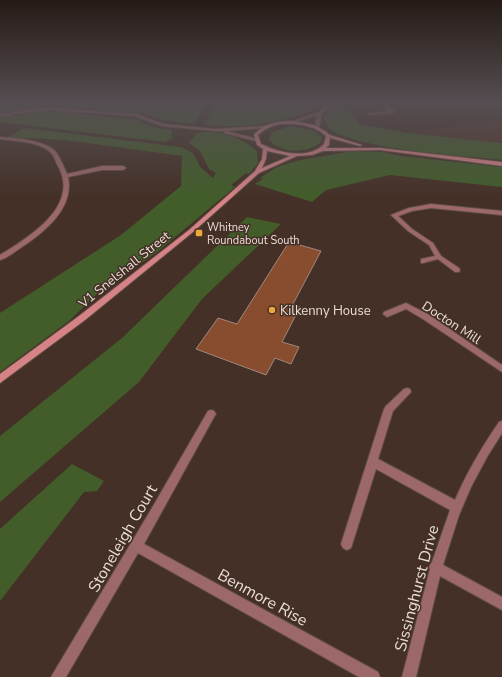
<svg xmlns="http://www.w3.org/2000/svg" width="502" height="677" font-family="'Nunito Sans',sans-serif">
	<style>
		.built { fill: #503528 }
		.green { fill: #425d2a }
		.building { fill: #884d2f; stroke: #a1887d }
		.lines { fill: none; stroke-linecap: round; stroke-linejoin: round }
		.street-casing { stroke: #5f4c42; stroke-width: 2 }
		.secondary-casing { stroke: #5f4c42; stroke-width: 2 }
		.street { fill: #9d686a; fill-rule: evenodd }
		.secondary { fill: #d68387; fill-rule: evenodd }
		.poi-dot { fill: #eca93a; stroke: #443026; stroke-width: 1.5 }
		.labels { text-anchor: middle; stroke-width: 3; stroke-linejoin: round; paint-order: stroke }
		.far-poi-label { font-size: 11px; fill: #eaddd6; stroke: #443026; text-anchor: start }
		.street-label { font-size: 13px; fill: #eaddd6; stroke: #443026 }
		.poi-label { font-size: 13px; fill: #eaddd6; stroke: #443026; text-anchor: start }
		.near-street-label { font-size: 16px; fill: #eaddd6; stroke: #443026 }
	</style>
	<rect width="100%" height="100%" fill="#443026"/>
	<polygon class="built" points="502,119 502,143 407,133"/>
	<g class="green">
		<polygon points="0,103 196,103 206,104 195,124 162,120 143,113 50,106 37,107 0,114"/>
		<path d="M255 103H323L308 110 310 111C277 125 238 128 203 125L215 106H256Z"/>
		<path d="M338 103H342L360 124 407 133 502 143V160C468 156 348 149 328 127 326 125 325 119 323 116Z"/>
		<polygon points="42,111 135,119 152,127 172,130 171,133 173,138 165,142 0,122 0,118"/>
		<path d="M291 126 315 131 322 138 321 142C308 154 279 154 269 139L272 132Z"/>
		<path d="M24 128 181 147 193 153 200 167 213 178 216 173 209 169 200 151 189 143 197 133C214 129 244 136 257 152L258 163 249 174 246 173 231 185 235 187 156 253 102 289 69 321 0 372V313L121 235 181 186 182 156 66 140 9 137Z"/>
		<polygon points="353,151 382,152 401,156 502,167 502,187 390,175 326,190 312,202 255,184 263,179 260,178 277,167 300,160"/>
		<polygon points="247,217 281,224 202,299 139,382 0,502 0,436 122,338"/>
		<polygon points="72,464 104,481 97,491 84,492 0,601 0,529"/>
	</g>
	<polygon class="building" points="289,242 321,251 293,304 300,307 282,342 299,347 291,364 275,358 266,375 196,349 218,318 237,324"/>
	<g class="lines">
		<defs>
			<g id="street">
				<polygon points="331,103 335,103 322,113 319,128 315,127 317,115 291,124 287,123 319,112"/>
				<polygon points="381,103 385,103 395,112 393,113 368,115 368,113 369,113 389,111"/>
				<polygon points="51,108 136,114 163,124 216,129 265,126 267,127 265,128 226,131 258,139 258,140 256,141 224,133 224,132 226,131 216,131 162,126 135,116 51,110 26,112 0,117 0,115 26,110"/>
				<path d="M0 137C15 138 44 140 55 151 60 157 64 167 67 174L102 166H123L126 168 123 170H102L68 177C75 209 42 234 19 249 13 253 7 258 0 260V255C28 238 79 207 59 168 56 164 55 158 52 154 43 142 14 141 0 139Z"/>
				<polygon points="431,204 502,211 502,215 431,208 412,211 398,216 412,229 433,243 441,256 459,268 460,270 459,272 455,272 438,259 423,263 421,263 421,259 435,256 429,245 408,231 391,215 409,208"/>
				<polygon points="406,303 429,315 502,365 502,372 423,319 406,309 387,317 383,314 384,312"/>
				<path d="M407 388 410 389 411 392 393 411 378 459 455 500C467 472 482 447 499 422L502 421V433L487 457 471 487 459 515 443 565 502 597V610L440 576 416 677H402L430 569 429 567 432 562 450 510 376 469 351 548 347 550 343 548 341 544 384 409 386 406 404 389Z"/>
				<polygon points="211,410 214,411 216,414 214,417 144,544 378,672 380,677 359,677 138,553 66,677 51,677 152,508 208,411"/>
			</g>
			<path id="secondary" d="M293 121 314 125 325 131 330 135 362 145 360 146 330 138 329 145 326 148H380L502 162V166L380 150 323 151 312 155 297 156 259 173 193 232 85 320 0 383V374L79 316 189 230 255 171 262 159 263 149 257 145 254 135C263 123 279 121 293 121ZM280 124C297 124 313 124 326 136L324 144C309 160 279 153 261 144L258 135C264 129 272 126 280 124ZM267 151 290 156 262 168 266 159Z"/>
		</defs>
		<use href="#street" class="street-casing"/>
		<use href="#secondary" class="secondary-casing"/>
		<use href="#street" class="street"/>
		<use href="#secondary" class="secondary"/>
	</g>
	<linearGradient id="sky" x2="0" y2="1"><stop stop-color="#251a15"/><stop offset="0.52" stop-color="#564e52"/><stop offset="1" stop-color="#564e52" stop-opacity="0"/></linearGradient>
	<rect width="502" height="198" fill="url(#sky)"/>
	<g class="poi-dot">
		<rect x="195" y="229" width="8" height="8" rx="2"/>
		<circle cx="272" cy="310" r="4"/>
	</g>
	<g class="labels">
		<g class="far-poi-label">
			<text x="207" y="231">Whitney<tspan x="207" dy="13">Roundabout South</tspan></text>
		</g>
		<g class="street-label">
			<text transform="translate(124 269) rotate(-39)" y="5">V1 Snelshall Street</text>
			<text transform="translate(452 322) rotate(33)" y="5">Docton Mill</text>
		</g>
		<g class="poi-label">
			<text x="280" y="315">Kilkenny House</text>
		</g>
		<g class="near-street-label">
			<text transform="translate(122 538) rotate(-60)" y="6">Stoneleigh Court</text>
			<text transform="translate(416 588) rotate(-75)" y="6">Sissinghurst Drive</text>
			<text transform="translate(263 597) rotate(29)" y="6">Benmore Rise</text>
		</g>
	</g>
</svg>
